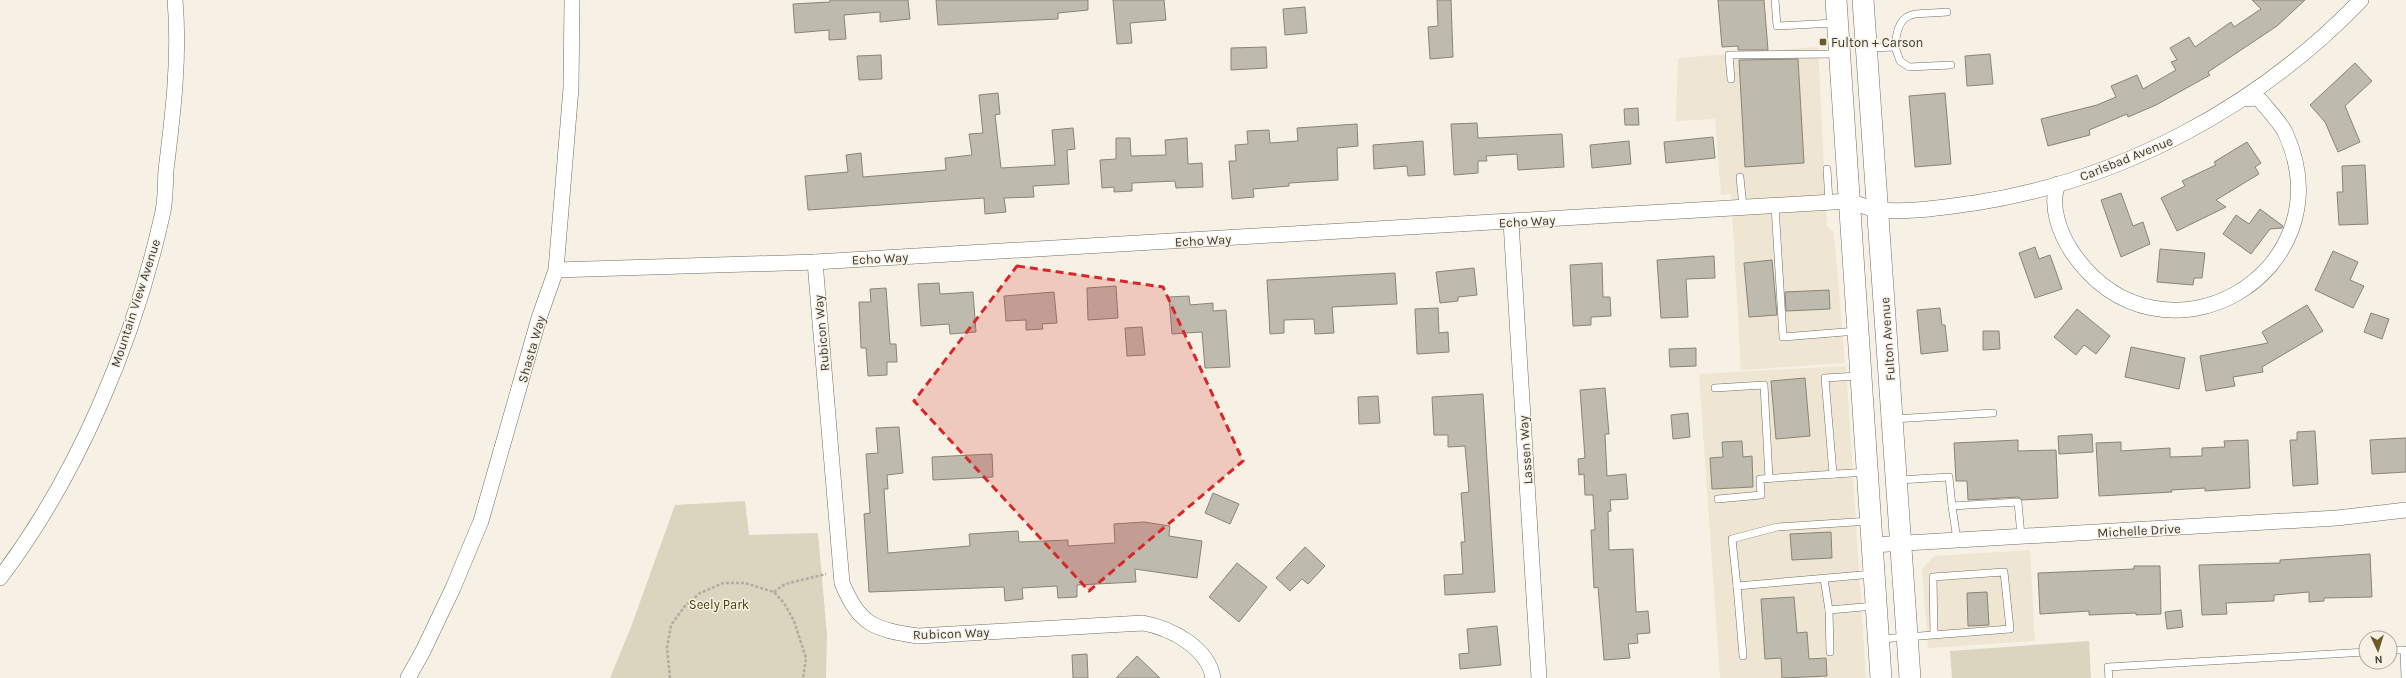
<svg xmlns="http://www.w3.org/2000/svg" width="2406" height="678" font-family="Karla,sans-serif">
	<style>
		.built { fill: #eee6d2 }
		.green { fill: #dbd4bf }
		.building { fill: #bfbaae; stroke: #888478 }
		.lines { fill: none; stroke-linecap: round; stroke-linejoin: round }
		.lane-casing { stroke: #716d62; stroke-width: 8 }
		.street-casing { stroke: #716d62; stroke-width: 16 }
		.secondary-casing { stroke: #716d62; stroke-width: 22 }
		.path { stroke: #b0aca2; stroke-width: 2.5; stroke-dasharray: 3 2; stroke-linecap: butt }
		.lane { stroke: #fff; stroke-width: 7 }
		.street { stroke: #fff; stroke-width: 15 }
		.secondary { stroke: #fff; stroke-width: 21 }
		.marked { fill: #d62828; fill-opacity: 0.2; stroke: #d62828; stroke-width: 3; stroke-dasharray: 8 5; stroke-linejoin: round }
		.poi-dot { fill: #6c5a28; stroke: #f6f1e4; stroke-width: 1.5 }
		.labels { text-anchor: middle; stroke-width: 3; stroke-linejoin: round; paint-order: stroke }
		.poi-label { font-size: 13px; fill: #3c3a35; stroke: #f6f1e4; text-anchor: start }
		.street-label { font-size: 13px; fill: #3c3a35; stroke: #f6f1e4 }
		.park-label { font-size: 13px; fill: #4e3c02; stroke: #f6f1e4 }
	</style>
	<rect width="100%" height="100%" fill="#f6f1e4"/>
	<g class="built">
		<polygon points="1818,47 1827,226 1834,233 1845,363 1741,370 1731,194 1721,195 1715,119 1676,121 1678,58"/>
		<polygon points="1846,366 1866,678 1720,678 1699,374"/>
		<polygon points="2030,550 2035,641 1928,648 1922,569 1934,556"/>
	</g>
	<g class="green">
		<polygon points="745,501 749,535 818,533 827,635 826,678 610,678 631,627 675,505"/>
		<polygon points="2089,641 2091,678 1952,678 1950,651"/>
	</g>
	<g class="building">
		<polygon points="830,0 908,0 910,19 880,22 880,12 844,15 846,39 829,40 829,30 795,33 793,4 830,2"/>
		<polygon points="936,0 1088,0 1088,10 1058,13 1058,19 938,25"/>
		<polygon points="1113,0 1164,0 1166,20 1130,23 1132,43 1117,44"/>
		<polygon points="1437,0 1451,0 1453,57 1430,59 1428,27 1438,26"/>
		<polygon points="1718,0 1764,0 1768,50 1738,50 1738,46 1722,47"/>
		<polygon points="2252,0 2305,0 2277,26 2208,72 2210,75 2156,105 2128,117 2127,114 2089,130 2090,135 2048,146 2041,119 2097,105 2116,97 2111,86 2137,75 2143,89 2176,70 2171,62 2177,60 2170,48 2189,37 2195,47 2231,22 2234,27 2261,9"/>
		<polygon points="1305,7 1307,33 1285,35 1283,9"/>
		<polygon points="1266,47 1267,68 1231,70 1231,48"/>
		<polygon points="1990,54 1993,84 1967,86 1965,56"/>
		<polygon points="881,55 882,79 859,80 857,56"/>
		<polygon points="1798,59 1804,163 1745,167 1739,60"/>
		<polygon points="2355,63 2372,81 2345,106 2360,142 2338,152 2325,122 2310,105"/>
		<polygon points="998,93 1000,114 995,115 1001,168 1055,165 1052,130 1073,128 1075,149 1067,150 1069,184 1033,186 1034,197 1004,198 1006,212 985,214 984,198 808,210 805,176 848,172 846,155 861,153 863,177 946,170 945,158 972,155 969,134 983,133 979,95"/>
		<polygon points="1945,93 1951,164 1915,167 1909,96"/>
		<polygon points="1638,108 1639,125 1625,125 1624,109"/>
		<polygon points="1477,123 1478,138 1562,134 1564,167 1518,170 1517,154 1486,156 1487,161 1478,161 1478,173 1454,175 1451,124"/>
		<polygon points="1357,124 1358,146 1337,148 1338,180 1289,183 1289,186 1253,189 1254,197 1232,199 1229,161 1236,161 1235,145 1248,144 1247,131 1269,130 1270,143 1298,141 1297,128"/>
		<polygon points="1713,137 1715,158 1666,163 1664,142"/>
		<polygon points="1116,138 1130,138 1131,156 1166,155 1165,140 1187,138 1188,164 1202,163 1203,187 1176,188 1175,181 1132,183 1132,191 1114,192 1114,187 1102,188 1100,160 1116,159"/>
		<polygon points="1423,141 1425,175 1408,176 1407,166 1374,169 1373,145"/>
		<polygon points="1629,141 1631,164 1592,168 1590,145"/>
		<polygon points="2247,142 2261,163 2255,167 2259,174 2216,200 2226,207 2177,231 2161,198 2185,186 2182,181 2216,165 2214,162"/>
		<polygon points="2365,165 2368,224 2339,225 2337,192 2343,192 2342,166"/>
		<polygon points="2121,193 2133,226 2143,222 2150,244 2121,257 2101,200"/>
		<polygon points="2260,209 2283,226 2282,228 2270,229 2251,254 2223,234 2236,215 2249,224"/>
		<polygon points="2035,247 2039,259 2050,255 2062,289 2035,298 2019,253"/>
		<polygon points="2160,249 2205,253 2202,278 2194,278 2193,285 2157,282"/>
		<polygon points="2333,251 2358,262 2350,280 2364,286 2353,308 2315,290"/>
		<polygon points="1714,256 1715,278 1686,279 1688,317 1661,318 1657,260"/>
		<polygon points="1772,260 1777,315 1749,317 1744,263"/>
		<polygon points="1602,263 1603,297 1610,297 1611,316 1591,317 1591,325 1573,326 1570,265"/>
		<polygon points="1474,268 1477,295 1458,297 1458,301 1440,303 1436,272"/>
		<polygon points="1395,273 1397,304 1332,307 1334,333 1315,334 1314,319 1284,320 1284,333 1270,334 1267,280"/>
		<polygon points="939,283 940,294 973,292 976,332 950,334 949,324 921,326 918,284"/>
		<polygon points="1116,286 1118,318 1088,320 1087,288"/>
		<polygon points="886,288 890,344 896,344 897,362 887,362 887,375 868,376 866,348 861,348 859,302 871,302 870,289"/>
		<polygon points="1829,290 1830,309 1786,311 1785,292"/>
		<polygon points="1054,292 1057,323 1042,324 1043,329 1026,330 1026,320 1006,321 1004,296"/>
		<polygon points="1189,296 1190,305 1213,303 1213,311 1226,310 1230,367 1205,368 1202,332 1172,334 1169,297"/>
		<polygon points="2307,305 2323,331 2262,367 2263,372 2233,377 2235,386 2206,391 2200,356 2268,343 2262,332"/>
		<polygon points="1438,308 1439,333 1448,332 1449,352 1417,354 1415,309"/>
		<polygon points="1940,308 1942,325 1945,325 1948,351 1921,354 1917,310"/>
		<polygon points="2077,309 2110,336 2096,354 2084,345 2076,355 2054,337"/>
		<polygon points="2371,313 2389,319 2382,339 2364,332"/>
		<polygon points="1142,327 1145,355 1127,356 1125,328"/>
		<polygon points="1983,331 1999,331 2000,349 1983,350"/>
		<polygon points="2131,347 2185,358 2179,389 2125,377"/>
		<polygon points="1696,348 1696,366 1670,367 1669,349"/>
		<polygon points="1805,378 1810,436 1776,439 1771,381"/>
		<polygon points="1605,388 1609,434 1605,434 1607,476 1626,474 1628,499 1610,500 1611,511 1608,512 1609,550 1633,549 1636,612 1648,611 1650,633 1637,634 1638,643 1628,644 1630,658 1604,660 1598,587 1594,588 1591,530 1595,530 1593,495 1585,495 1584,474 1579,475 1578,459 1585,458 1580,390"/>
		<polygon points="1483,394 1495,592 1445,595 1444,575 1463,574 1461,542 1465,542 1461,493 1469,492 1465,446 1448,447 1448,435 1434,435 1432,397"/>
		<polygon points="1378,396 1380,423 1359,424 1358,397"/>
		<polygon points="1688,413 1690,437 1673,439 1671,415"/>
		<polygon points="899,427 903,473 887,475 888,489 884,489 888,553 970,546 969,534 1018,531 1019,542 1068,540 1068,546 1115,543 1114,524 1144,522 1170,526 1169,536 1202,541 1197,578 1135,569 1136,582 1077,585 1077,597 1058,598 1057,586 1022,588 1023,599 1005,601 1004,587 869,592 864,514 870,513 866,454 878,453 876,428"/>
		<polygon points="2315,431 2318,484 2293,486 2290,440 2297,440 2297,432"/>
		<polygon points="2092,434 2093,452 2059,454 2058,436"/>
		<polygon points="2406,438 2406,472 2372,474 2370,440"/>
		<polygon points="2018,440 2018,451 2056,450 2058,498 2022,500 2018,497 1968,500 1967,481 1956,481 1954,443"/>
		<polygon points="2248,440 2250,488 2205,491 2205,488 2171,490 2172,492 2099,496 2096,443 2121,442 2121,451 2170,448 2170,457 2202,456 2202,448 2225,447 2224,441"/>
		<polygon points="1742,441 1743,457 1752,456 1753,487 1712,489 1710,458 1723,457 1722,442"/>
		<polygon points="992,454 993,477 933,480 932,457"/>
		<polygon points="1213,493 1239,504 1230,524 1205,513"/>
		<polygon points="1831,532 1832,558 1792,560 1790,534"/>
		<polygon points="1305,547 1325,566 1308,584 1302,579 1290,591 1276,578"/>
		<polygon points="2370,554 2372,597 2324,598 2324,601 2309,602 2309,592 2274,595 2274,601 2226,603 2227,614 2202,615 2199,565 2280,563 2280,560"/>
		<polygon points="1237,563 1267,587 1239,622 1209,597"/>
		<polygon points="2134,566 2160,566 2161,614 2136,615 2136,613 2089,615 2089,611 2040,614 2038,573 2134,569"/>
		<polygon points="1987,592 1989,625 1968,626 1967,593"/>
		<polygon points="1794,597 1797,633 1807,632 1809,659 1826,658 1827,676 1782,678 1781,658 1765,659 1761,599"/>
		<polygon points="2181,610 2183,627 2167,629 2165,612"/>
		<polygon points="1497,626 1501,665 1460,669 1459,654 1469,653 1467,629"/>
		<polygon points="1087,654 1088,678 1073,678 1072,655"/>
		<polygon points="1137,656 1160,678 1116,678"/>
	</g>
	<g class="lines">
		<defs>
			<g id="lane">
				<polyline points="1775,0 1777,26 1835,23"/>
				<path d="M1895 47C1898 7 1914 15 1947 12"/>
				<polyline points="1869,48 1895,47 1900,61 1909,67 1951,65"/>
				<polyline points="1731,79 1729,55 1837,54"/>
				<polyline points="1827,169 1829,202"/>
				<polyline points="1740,177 1743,207"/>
				<polyline points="1775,206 1783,337 1857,331"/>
				<polyline points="1715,388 1764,385 1769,478"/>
				<polyline points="1893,419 1993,413"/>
				<polyline points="1833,474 1825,378 1858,376"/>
				<polyline points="1899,480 1949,477 1952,506 2018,502 2021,536"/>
				<polyline points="1718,499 1761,495 1760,479 1867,472"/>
				<polyline points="1952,506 1957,540"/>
				<polyline points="1870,521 1777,527 1732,539 1737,586 1873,574"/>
				<polyline points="1824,579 1829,610 1874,606"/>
				<polyline points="1737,586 1743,656"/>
				<polyline points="1829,610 1830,652"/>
				<polyline points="1881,639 2010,629 2004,572 1933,577 1934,635"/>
				<polyline points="2390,650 2404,650 2405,678"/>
				<polyline points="2109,678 2108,667 2366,652"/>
			</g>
			<g id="street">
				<path d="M2058 184C2049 205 2060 234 2072 252 2161 382 2350 273 2285 132 2279 121 2269 111 2261 101L2257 98 2243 99"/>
				<polyline points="1511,222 1539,678"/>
				<path d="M815 262 842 583C860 625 873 629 918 636L1143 623C1170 628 1208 647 1213 678"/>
				<path d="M556 270 815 262 1850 201C1859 204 1869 209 1879 210 1910 213 1944 207 1975 203 2122 180 2258 107 2361 0"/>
				<polyline points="1872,545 2337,518 2406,510"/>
				<path d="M0 578C78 475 134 341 162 216 166 201 165 185 166 170 173 114 180 56 175 0"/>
				<polyline points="408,678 423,651 453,588 481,521 539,318 556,270 571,88 572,0"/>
			</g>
			<g id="secondary">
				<polyline points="1836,0 1881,678"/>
				<polyline points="1863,0 1910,678"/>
			</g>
		</defs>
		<use href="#lane" class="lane-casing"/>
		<use href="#street" class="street-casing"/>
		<use href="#secondary" class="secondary-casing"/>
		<g class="path">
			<polyline points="774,592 785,584 826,574"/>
			<polyline points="670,678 667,648 671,625 685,606 700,593 723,583 745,583 774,592 784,603 794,621 806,658 803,678"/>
		</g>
		<use href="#lane" class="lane"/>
		<use href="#street" class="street"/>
		<use href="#secondary" class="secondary"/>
	</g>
	<path class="marked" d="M1017 266 1163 287 1243 461 1089 591 914 401Z"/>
	<rect class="poi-dot" x="1819" y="38" width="8" height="8" rx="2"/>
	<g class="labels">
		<g class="poi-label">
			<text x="1831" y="47">Fulton + Carson</text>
		</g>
		<g class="street-label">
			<text transform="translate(2126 158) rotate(-22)" y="5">Carlsbad Avenue</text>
			<text transform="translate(1527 221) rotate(-3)" y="5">Echo Way</text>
			<text transform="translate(1203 240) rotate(-3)" y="5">Echo Way</text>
			<text transform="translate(880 258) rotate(-3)" y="5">Echo Way</text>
			<text transform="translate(135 303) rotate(-72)" y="5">Mountain View Avenue</text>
			<text transform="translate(821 333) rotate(-95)" y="5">Rubicon Way</text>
			<text transform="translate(1887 339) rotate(-94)" y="5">Fulton Avenue</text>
			<text transform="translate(531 349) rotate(-74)" y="5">Shasta Way</text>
			<text transform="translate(1525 450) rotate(-94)" y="5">Lassen Way</text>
			<text transform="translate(2139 530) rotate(-3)" y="5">Michelle Drive</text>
			<text transform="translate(951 633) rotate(-2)" y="5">Rubicon Way</text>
		</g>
		<g class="park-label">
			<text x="719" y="609">Seely Park</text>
		</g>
	</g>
	<g transform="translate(2378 650) rotate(176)"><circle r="19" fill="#f6f1e4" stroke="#aca89e"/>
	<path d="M0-3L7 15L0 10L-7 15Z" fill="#6c5a28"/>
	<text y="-6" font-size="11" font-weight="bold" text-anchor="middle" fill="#3c3a35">N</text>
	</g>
</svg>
